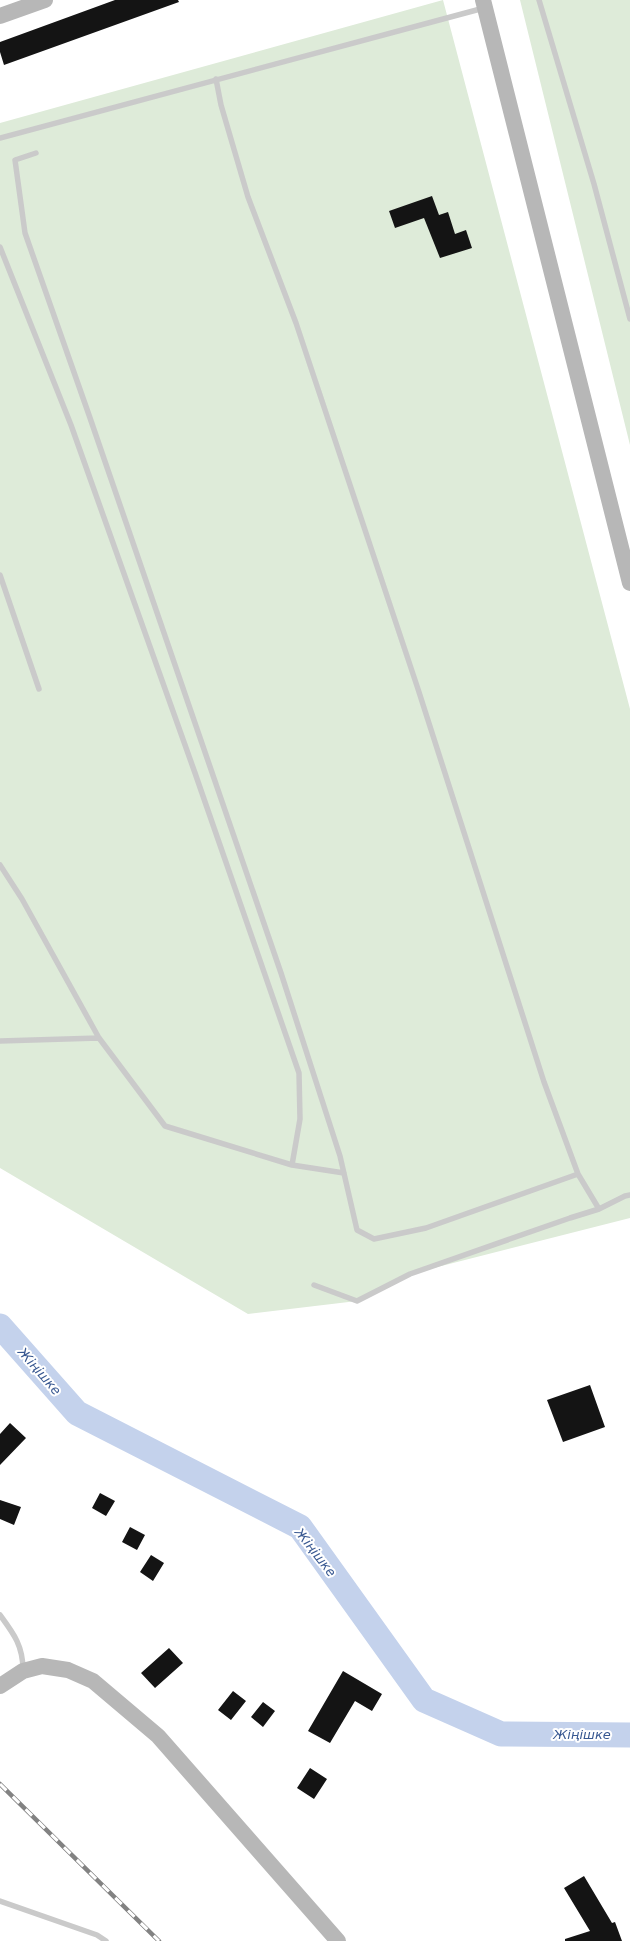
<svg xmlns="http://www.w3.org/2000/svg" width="630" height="1941" font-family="'DejaVu Sans',sans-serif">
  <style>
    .green { fill: #deebd9 }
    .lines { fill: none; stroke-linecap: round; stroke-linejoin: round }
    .river { stroke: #c4d2ec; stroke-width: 25 }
    .building { fill: #141414 }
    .lane { stroke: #cacaca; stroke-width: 5.5 }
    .secondary { stroke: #b7b7b7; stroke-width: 16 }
    .rail-casing { stroke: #828282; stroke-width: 4.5 }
    .rail { stroke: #fff; stroke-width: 3; stroke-dasharray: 9; stroke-linecap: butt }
    .labels { text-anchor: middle; stroke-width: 4; stroke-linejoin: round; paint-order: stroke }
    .water-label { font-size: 13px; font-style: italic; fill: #385891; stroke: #fff }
  </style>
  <rect width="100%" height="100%" fill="#fff"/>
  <path class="green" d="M443,0L630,709V1218L410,1274L357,1301L248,1314L0,1168V123Z
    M520,0H630V445Z"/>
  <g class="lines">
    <path class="river" d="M0,1326L77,1413L300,1527L424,1700L501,1734L630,1735"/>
  </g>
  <path class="building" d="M115,0H178L179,2L4,65L0,52V42Z
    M432,196L439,215L448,212L455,234L466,230L472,248L440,258L424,218L395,228L389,211Z
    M590,1385L605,1427L563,1442L547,1400Z
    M10,1423L26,1438L0,1465V1434Z
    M100,1493L115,1501L106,1516L92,1508Z
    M0,1500L21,1507L14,1525L0,1519Z
    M130,1527L145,1535L137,1550L122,1542Z
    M151,1555L164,1563L153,1581L140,1572Z
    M169,1648L183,1663L155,1688L141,1673Z
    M343,1671L382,1694L372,1711L355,1701L330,1743L308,1731Z
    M233,1691L246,1701L231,1720L218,1710Z
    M263,1702L275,1711L263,1727L251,1717Z
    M310,1768L327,1779L314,1799L297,1788Z
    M584,1876L612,1923L615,1922L622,1941H565V1939L590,1931L564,1888Z"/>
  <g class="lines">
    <path class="lane" d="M539,0L594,184L630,319
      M216,79L221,105L248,197L296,323L418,689L544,1082L578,1174
      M0,138L484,8
      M36,153L15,160L25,233L89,415L281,973L340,1156L357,1230L374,1239L426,1228L578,1174L599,1209
      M0,247L71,425L195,773L299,1073L300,1119L292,1165L165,1126L99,1038L22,899L0,865
      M0,575L39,689
      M0,1041L99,1038
      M292,1165L344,1173
      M314,1285L357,1301L410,1274L570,1218L599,1209L625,1196L630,1195
      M0,1615C14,1634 23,1646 23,1670
      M0,1901L97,1935L106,1941"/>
    <path class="secondary" d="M483,0L630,583
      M0,16L45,0
      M0,1686L23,1671L42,1666L68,1670L93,1681L158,1736L338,1941"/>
    <g class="rail-casing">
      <path id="rail" d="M0,1784L159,1941"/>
    </g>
    <use href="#rail" class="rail"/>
  </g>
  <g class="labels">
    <g class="water-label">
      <text transform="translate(40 1371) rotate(49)" y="5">Жіңішке</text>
      <text transform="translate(316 1552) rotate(52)" y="5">Жіңішке</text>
      <text x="582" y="1739">Жіңішке</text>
    </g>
  </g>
</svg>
